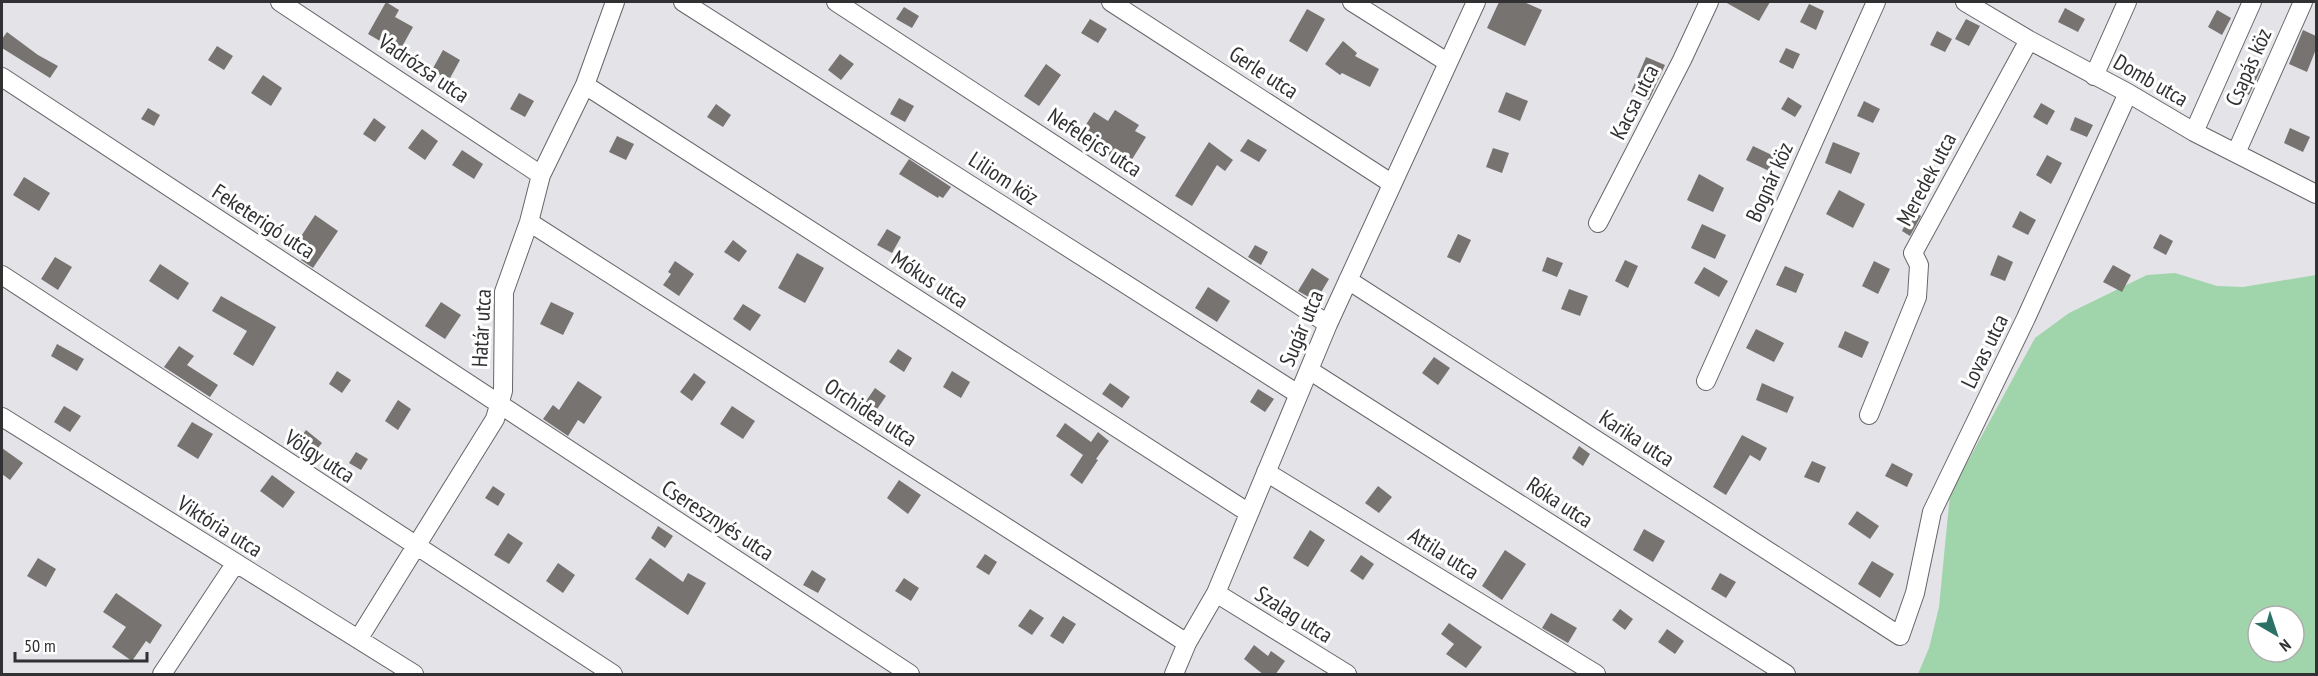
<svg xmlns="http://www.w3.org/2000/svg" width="2318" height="676" font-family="'PT Sans Narrow',sans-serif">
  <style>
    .green { fill: #a0d5ac; fill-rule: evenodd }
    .building { fill: #777370 }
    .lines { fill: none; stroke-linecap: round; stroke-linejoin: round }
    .street-casing { stroke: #66666a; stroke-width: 20 }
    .street { stroke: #fff; stroke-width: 18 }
    .labels { text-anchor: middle; stroke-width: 6; stroke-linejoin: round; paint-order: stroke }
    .street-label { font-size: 22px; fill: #313133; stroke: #fff }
  </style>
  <rect width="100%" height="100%" fill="#e3e3e8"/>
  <path class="green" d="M2175,273L2217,286L2243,287L2316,275V674H1918L1929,648L1939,607L1950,494L2035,338L2069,313L2147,275ZM2258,616H2294V652H2258Z"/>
  <path class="building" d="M386,2L399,10L395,17L413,27L399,52L368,34Z
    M1499,2H1524L1542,10L1525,46L1487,28Z
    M1725,2H1770L1759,21Z
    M1809,4L1824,11L1816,30L1800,22Z
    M904,7L919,16L912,28L896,19Z
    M2065,8L2085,19L2078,32L2058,22Z
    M1307,9L1325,19L1307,52L1289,41Z
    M2217,10L2231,18L2222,35L2208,27Z
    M1090,19L1107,29L1098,43L1081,33Z
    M1966,19L1980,26L1969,46L1955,39Z
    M2303,30L2316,36V49L2307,72L2289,64Z
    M1937,31L1952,39L1945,52L1930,45Z
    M7,32L38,55L58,66L50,78L2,48V39Z
    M1343,41L1357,53L1355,56L1379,69L1370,87L1342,73L1340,75L1325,64Z
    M217,46L233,56L224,70L208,60Z
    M1786,48L1800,54L1793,69L1779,62Z
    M443,50L460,60L449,80L432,70Z
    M840,54L854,64L841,80L828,70Z
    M1646,57L1665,65L1649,100L1631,92Z
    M1046,64L1061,75L1039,106L1024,96Z
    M2252,65L2261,69L2249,95L2241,92Z
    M263,75L282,88L271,106L251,93Z
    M1506,92L1528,101L1520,121L1498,112Z
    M519,93L534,101L525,117L510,109Z
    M1788,97L1802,106L1795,117L1781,109Z
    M899,98L914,106L905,122L890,114Z
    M1864,101L1880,109L1873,123L1857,116Z
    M2041,103L2055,111L2047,125L2033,117Z
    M716,104L731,115L723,127L707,117Z
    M148,108L160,115L154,126L141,119Z
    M1115,110L1139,125L1135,131L1146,137L1131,161L1120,153L1115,160L1078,137L1094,112L1108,121Z
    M2075,117L2093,125L2087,137L2070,130Z
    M374,118L386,127L375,142L363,134Z
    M2290,128L2310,137L2303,152L2284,143Z
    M422,129L438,141L425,160L408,148Z
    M617,136L634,144L626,160L609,152Z
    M1248,139L1267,150L1259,162L1240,151Z
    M1209,142L1233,160L1225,171L1217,165L1192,206L1175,196Z
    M1833,142L1860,153L1851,174L1825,163Z
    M1753,146L1776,157L1769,171L1746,160Z
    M1493,148L1509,153L1502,173L1486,167Z
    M462,150L483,164L474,179L452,165Z
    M2047,155L2062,163L2051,184L2036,175Z
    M909,159L951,187L943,198L939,196L938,198L899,174Z
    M1699,174L1724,188L1713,212L1687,200Z
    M24,177L50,193L39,211L13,195Z
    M1839,190L1865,204L1853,228L1826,214Z
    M1912,211L1921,216L1910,236L1902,231Z
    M2020,211L2036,220L2028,235L2012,227Z
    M315,215L338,231L313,268L301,260L309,248L298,241Z
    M1702,224L1726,235L1715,259L1691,248Z
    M887,229L901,237L892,253L877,245Z
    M1458,234L1471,240L1460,263L1447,257Z
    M2160,234L2173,241L2166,255L2153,248Z
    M733,240L747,251L739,262L724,252Z
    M1255,245L1268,252L1261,265L1248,257Z
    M797,253L824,268L805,303L778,288Z
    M1998,255L2013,262L2005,281L1990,275Z
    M55,257L72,267L58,290L41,279Z
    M1547,257L1563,263L1557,277L1542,271Z
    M1625,260L1638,266L1628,288L1615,281Z
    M675,261L694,274L679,296L663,285L671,274L668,272Z
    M1874,261L1890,269L1878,294L1862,286Z
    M160,264L189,283L178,300L149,281Z
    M2113,265L2131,275L2122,292L2103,282Z
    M1785,266L1804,274L1796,293L1776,285Z
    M1704,267L1728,281L1719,297L1694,283Z
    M1312,268L1329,279L1316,301L1298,291Z
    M1208,287L1230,301L1217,322L1195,308Z
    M1569,289L1588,296L1580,316L1561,309Z
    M221,296L276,327L253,366L233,354L247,331L212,311Z
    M441,302L461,315L445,339L425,326Z
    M551,302L574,313L563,335L540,324Z
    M743,304L761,315L750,331L733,319Z
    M1756,329L1784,343L1774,362L1746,348Z
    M1845,331L1869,342L1862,358L1838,347Z
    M57,344L84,359L77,371L51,356Z
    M179,346L194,356L187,365L218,385L210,397L164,367Z
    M898,349L912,358L904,372L889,362Z
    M1434,357L1450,368L1438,385L1422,373Z
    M337,371L351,380L342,393L329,384Z
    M952,371L970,382L961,398L943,387Z
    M694,373L706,382L692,401L680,392Z
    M578,381L602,397L584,424L578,420L568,436L543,419L553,405L559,410Z
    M1110,383L1130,397L1122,408L1102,394Z
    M1762,383L1794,397L1787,413L1756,400Z
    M875,388L886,396L873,415L862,407Z
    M1258,389L1274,399L1265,412L1250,402Z
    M398,400L411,409L398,430L385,421Z
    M64,406L81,416L70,432L54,422Z
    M732,406L755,421L743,439L720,424Z
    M192,422L213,434L198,459L177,446Z
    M1065,423L1091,442L1098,432L1109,441L1096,459L1098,460L1082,484L1070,475L1083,455L1056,436Z
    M306,430L322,443L313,454L297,442Z
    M1742,435L1767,448L1760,461L1750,455L1726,495L1713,487Z
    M1579,446L1590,454L1583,466L1572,458Z
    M2,448L23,463L10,480L2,474Z
    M356,452L368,459L361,470L349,463Z
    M1812,461L1826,467L1819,483L1804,477Z
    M1892,463L1913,474L1907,487L1885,476Z
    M272,475L295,492L283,508L260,491Z
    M899,480L921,495L908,514L887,498Z
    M493,486L505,494L498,506L485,498Z
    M1378,486L1392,497L1379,513L1365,503Z
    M1857,511L1879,526L1870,539L1848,524Z
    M658,526L673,536L665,548L651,538Z
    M1644,529L1665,541L1653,562L1633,550Z
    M1310,530L1325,540L1308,567L1293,558Z
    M508,533L523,543L509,564L494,555Z
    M1505,550L1526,564L1502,600L1482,586Z
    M985,554L997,562L989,575L976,567Z
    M1361,555L1374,564L1363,580L1350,571Z
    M38,558L56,569L46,587L27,576Z
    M650,558L683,582L688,573L706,583L688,615L635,579Z
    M1872,561L1894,574L1880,598L1858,584Z
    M558,563L575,575L563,593L546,581Z
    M812,570L826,579L818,593L803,585Z
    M1720,573L1736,582L1726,598L1711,589Z
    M904,578L919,588L911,601L895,591Z
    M116,593L162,625L150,644L146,641L132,661L112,647L126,627L103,612Z
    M1030,609L1044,618L1032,635L1018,626Z
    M1620,609L1633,619L1625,630L1612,620Z
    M1551,613L1577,628L1568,643L1542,628Z
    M1063,616L1076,624L1063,644L1050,636Z
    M1449,623L1482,647L1466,668L1446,654L1454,644L1441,634Z
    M1667,629L1684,641L1675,654L1658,642Z
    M1254,645L1268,656L1271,651L1285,661L1275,675H1264L1244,659Z"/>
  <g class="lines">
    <g class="street-casing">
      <path id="street" d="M280,2L541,175
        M683,2L1298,394
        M836,2L1328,324
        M1111,2L1391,183
        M1352,2L1447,62
        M1965,2L2029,40L2128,93L2194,132L2316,194
        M2094,76L2127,2
        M2,77L910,674
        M585,85L1249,513
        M2194,132L2252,2
        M2236,153L2303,2
        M529,222L1187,643
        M1598,223L1682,60L1709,2
        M2,275L613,674
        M1348,280L1900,636L1915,593L1932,512L2026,318L2128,93
        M1309,370L1786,674
        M1706,381L1876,2
        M1869,415L1917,297L1919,265L1913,253L2029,40
        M2,417L414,674
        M1266,472L1596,674
        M1216,593L1347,674
        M359,638L495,419L503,391L504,292L529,222L541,175L585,85L615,2
        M162,674L235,564
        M1174,674L1187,643L1216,593L1328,324L1476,2"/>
    </g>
    <use href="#street" class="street"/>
  </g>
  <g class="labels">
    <g class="street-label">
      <text transform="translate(2248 67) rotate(-66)" y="8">Csapás köz</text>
      <text transform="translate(424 68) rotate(34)" y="8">Vadrózsa utca</text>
      <text transform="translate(1264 72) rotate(33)" y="8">Gerle utca</text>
      <text transform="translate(2151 80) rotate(30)" y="8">Domb utca</text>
      <text transform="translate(1634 102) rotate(-63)" y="8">Kacsa utca</text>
      <text transform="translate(1095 142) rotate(33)" y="8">Nefelejcs utca</text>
      <text transform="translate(1004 178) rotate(33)" y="8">Liliom köz</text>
      <text transform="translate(1926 179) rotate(-62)" y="8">Meredek utca</text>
      <text transform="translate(1769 182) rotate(-66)" y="8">Bognár köz</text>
      <text transform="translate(264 221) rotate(33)" y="8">Feketerigó utca</text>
      <text transform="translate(930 279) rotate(33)" y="8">Mókus utca</text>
      <text transform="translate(481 328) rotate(-87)" y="8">Határ utca</text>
      <text transform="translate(1301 328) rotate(-67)" y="8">Sugár utca</text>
      <text transform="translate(1984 351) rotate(-64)" y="8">Lovas utca</text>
      <text transform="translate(871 412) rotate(33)" y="8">Orchidea utca</text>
      <text transform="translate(1637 438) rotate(33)" y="8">Karika utca</text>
      <text transform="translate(320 456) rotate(33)" y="8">Völgy utca</text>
      <text transform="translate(1560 502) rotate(33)" y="8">Róka utca</text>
      <text transform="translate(718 520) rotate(33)" y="8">Cseresznyés utca</text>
      <text transform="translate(220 526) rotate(32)" y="8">Viktória utca</text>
      <text transform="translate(1444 553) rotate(32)" y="8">Attila utca</text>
      <text transform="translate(1294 614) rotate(32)" y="8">Szalag utca</text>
    </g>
  </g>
  <rect width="2318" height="676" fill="none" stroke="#313133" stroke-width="6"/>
  <g transform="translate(2276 634) rotate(141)"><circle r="28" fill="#ffffff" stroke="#adadad" stroke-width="1.5"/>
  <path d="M0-4.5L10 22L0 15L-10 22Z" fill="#2b7166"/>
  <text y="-9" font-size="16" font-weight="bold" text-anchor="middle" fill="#313133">N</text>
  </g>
  <path d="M15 652v9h132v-9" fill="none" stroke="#313133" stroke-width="3"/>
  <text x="24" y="652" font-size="18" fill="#313133" stroke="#ffffff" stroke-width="4.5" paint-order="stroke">50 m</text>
</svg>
